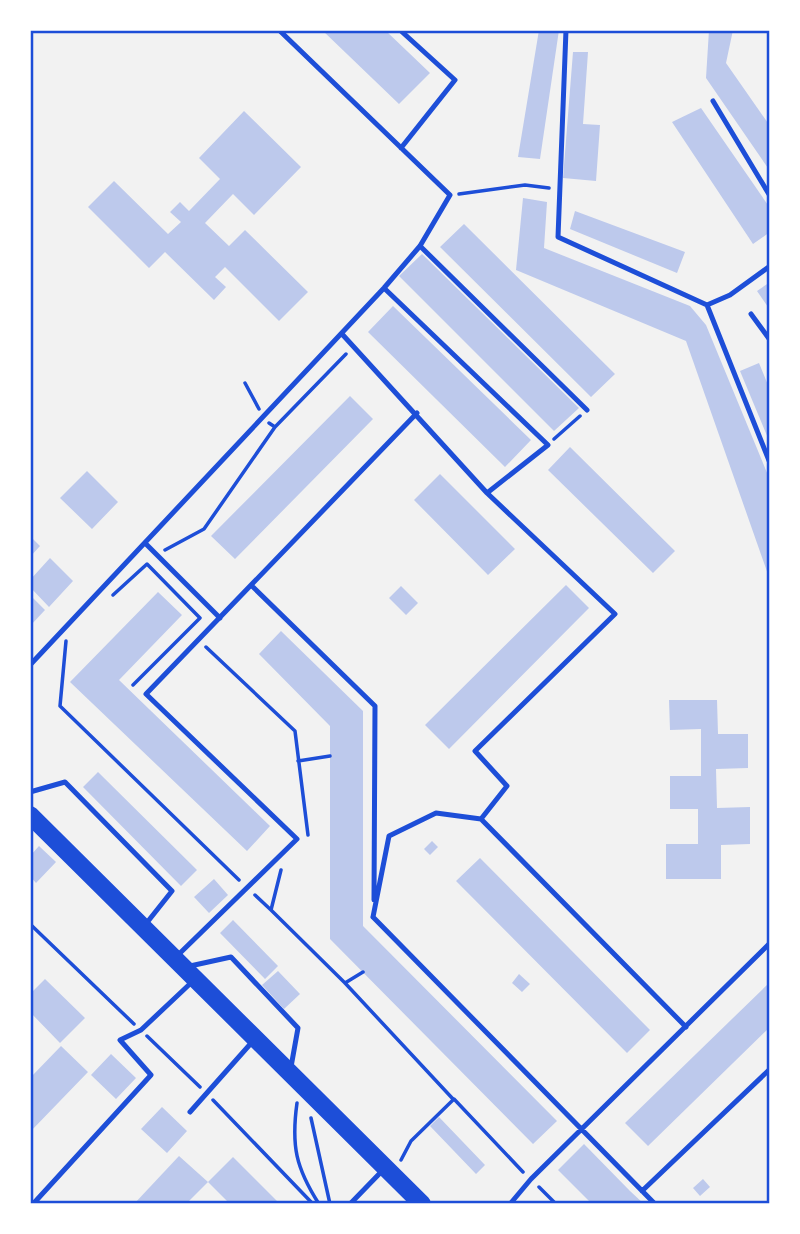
<svg xmlns="http://www.w3.org/2000/svg" width="800" height="1234" font-family="'Fira Sans',sans-serif">
  <style>
    .building { fill: #bdc9ec }
    .lines { fill: none; stroke-linecap: round; stroke-linejoin: round }
    .path { stroke: #1d4ed8; stroke-width: 3.5 }
    .service { stroke: #1d4ed8; stroke-width: 5 }
    .primary { stroke: #1d4ed8; stroke-width: 18 }
    .neatline { fill: none; stroke: #1d4ed8; stroke-width: 2.5 }
  </style>
  <rect width="100%" height="100%" fill="#f2f2f2"/>
  <path class="building" d="M322,30H385L430,73L399,104Z
    M539,30H559L540,159L518,157Z
    M709,30H733L726,63L770,126V171L706,78Z
    M573,52H588L583,124L600,125L596,181L563,178Z
    M701,108L770,208V232L753,244L672,122Z
    M244,111L301,167L254,215L233,194L205,223L229,246L245,230L308,292L279,321L225,267L215,277L226,287L214,300L165,252L149,268L88,207L114,181L168,234L181,222L170,212L180,202L189,211L220,179L199,158Z
    M523,198L547,202L544,248L690,306L706,325L770,480V580L686,341L516,270Z
    M575,211L685,252L677,273L570,229Z
    M464,224L615,374L591,397L440,247Z
    M422,254L579,408L554,431L399,276Z
    M770,282V310L757,291Z
    M393,306L531,440L505,467L368,332Z
    M759,363L770,390V443L740,371Z
    M350,396L373,419L235,559L211,536Z
    M570,447L675,551L653,573L548,470Z
    M87,471L118,502L92,529L60,498Z
    M440,474L515,549L488,575L414,500Z
    M30,536L40,546L30,557Z
    M50,558L73,581L49,607L30,587V580Z
    M566,585L589,608L449,749L425,725Z
    M401,586L418,603L406,615L389,598Z
    M158,592L182,615L119,680L270,826L247,851L70,682Z
    M30,595L45,610L30,626Z
    M281,631L363,711V926L557,1121L533,1144L330,939V726L259,654Z
    M669,700H717L718,734H748V768L716,769L717,808L750,807V844L721,845V879H666V844H698V809H670V776H701V729L670,730Z
    M98,772L197,870L181,886L83,787Z
    M432,841L438,847L430,855L424,849Z
    M39,846L56,862L36,883L30,876V856Z
    M480,858L650,1030L627,1053L456,881Z
    M214,879L228,895L209,913L194,897Z
    M233,920L278,966L265,979L220,933Z
    M278,971L300,994L284,1009L262,985Z
    M519,974L530,984L522,992L512,983Z
    M45,979L85,1018L60,1043L30,1012V988L33,991Z
    M768,984L770,987V1027L648,1146L625,1123Z
    M61,1046L88,1072L30,1132V1078Z
    M111,1054L136,1078L116,1099L91,1075Z
    M162,1107L187,1131L167,1153L141,1129Z
    M439,1117L485,1165L476,1174L430,1126Z
    M584,1144L630,1191L644,1204H592L558,1170Z
    M179,1156L208,1182L186,1204H134Z
    M233,1157L280,1204H230L208,1182Z
    M703,1179L710,1187L700,1196L693,1188Z"/>
  <g class="lines">
    <path class="path" d="M459,194L525,185L549,188
      M245,383L259,409
      M275,427L346,354
      M554,439L580,416
      M165,550L204,529L275,427L269,423
      M113,595L147,564L200,618L133,685
      M66,641L60,706L239,880
      M206,647L295,731L308,835
      M298,761L330,756
      M281,870L271,910L345,983
      M255,895L271,910
      M30,924L134,1024
      M363,972L345,983L453,1099
      M147,1036L200,1087
      M213,1100L313,1204
      M297,1103C291,1146 296,1168 319,1204
      M311,1118L330,1204
      M401,1160L411,1141L454,1099L523,1172
      M539,1187L556,1204"/>
    <path class="service" d="M400,30L455,80L401,148
      M566,30L558,237L707,305L730,295L770,266
      M713,101L770,196
      M420,246L587,410
      M384,288L548,445L487,493
      M707,305L770,463
      M751,314L770,340
      M342,334L487,493L615,614L475,751L507,786L481,819L436,813L389,836L373,917
      M146,544L220,618
      M251,585L375,706L374,900
      M30,665L384,288L420,246L450,195L279,30
      M30,792L65,782L172,891L145,925
      M481,819L686,1027
      M373,917L655,1204
      M177,956L297,839L146,694L417,413
      M190,966L231,957L298,1028L291,1067
      M190,1112L253,1041
      M642,1191L770,1069
      M33,1204L151,1075L120,1040L141,1030L193,981
      M350,1204L383,1170
      M510,1204L531,1179L770,943"/>
    <path class="primary" d="M30,815L422,1204"/>
  </g>
  <rect width="800" height="1234" fill="none" stroke="#ffffff" stroke-width="63"/>
  <rect x="32" y="32" width="736" height="1170" class="neatline"/>
</svg>
